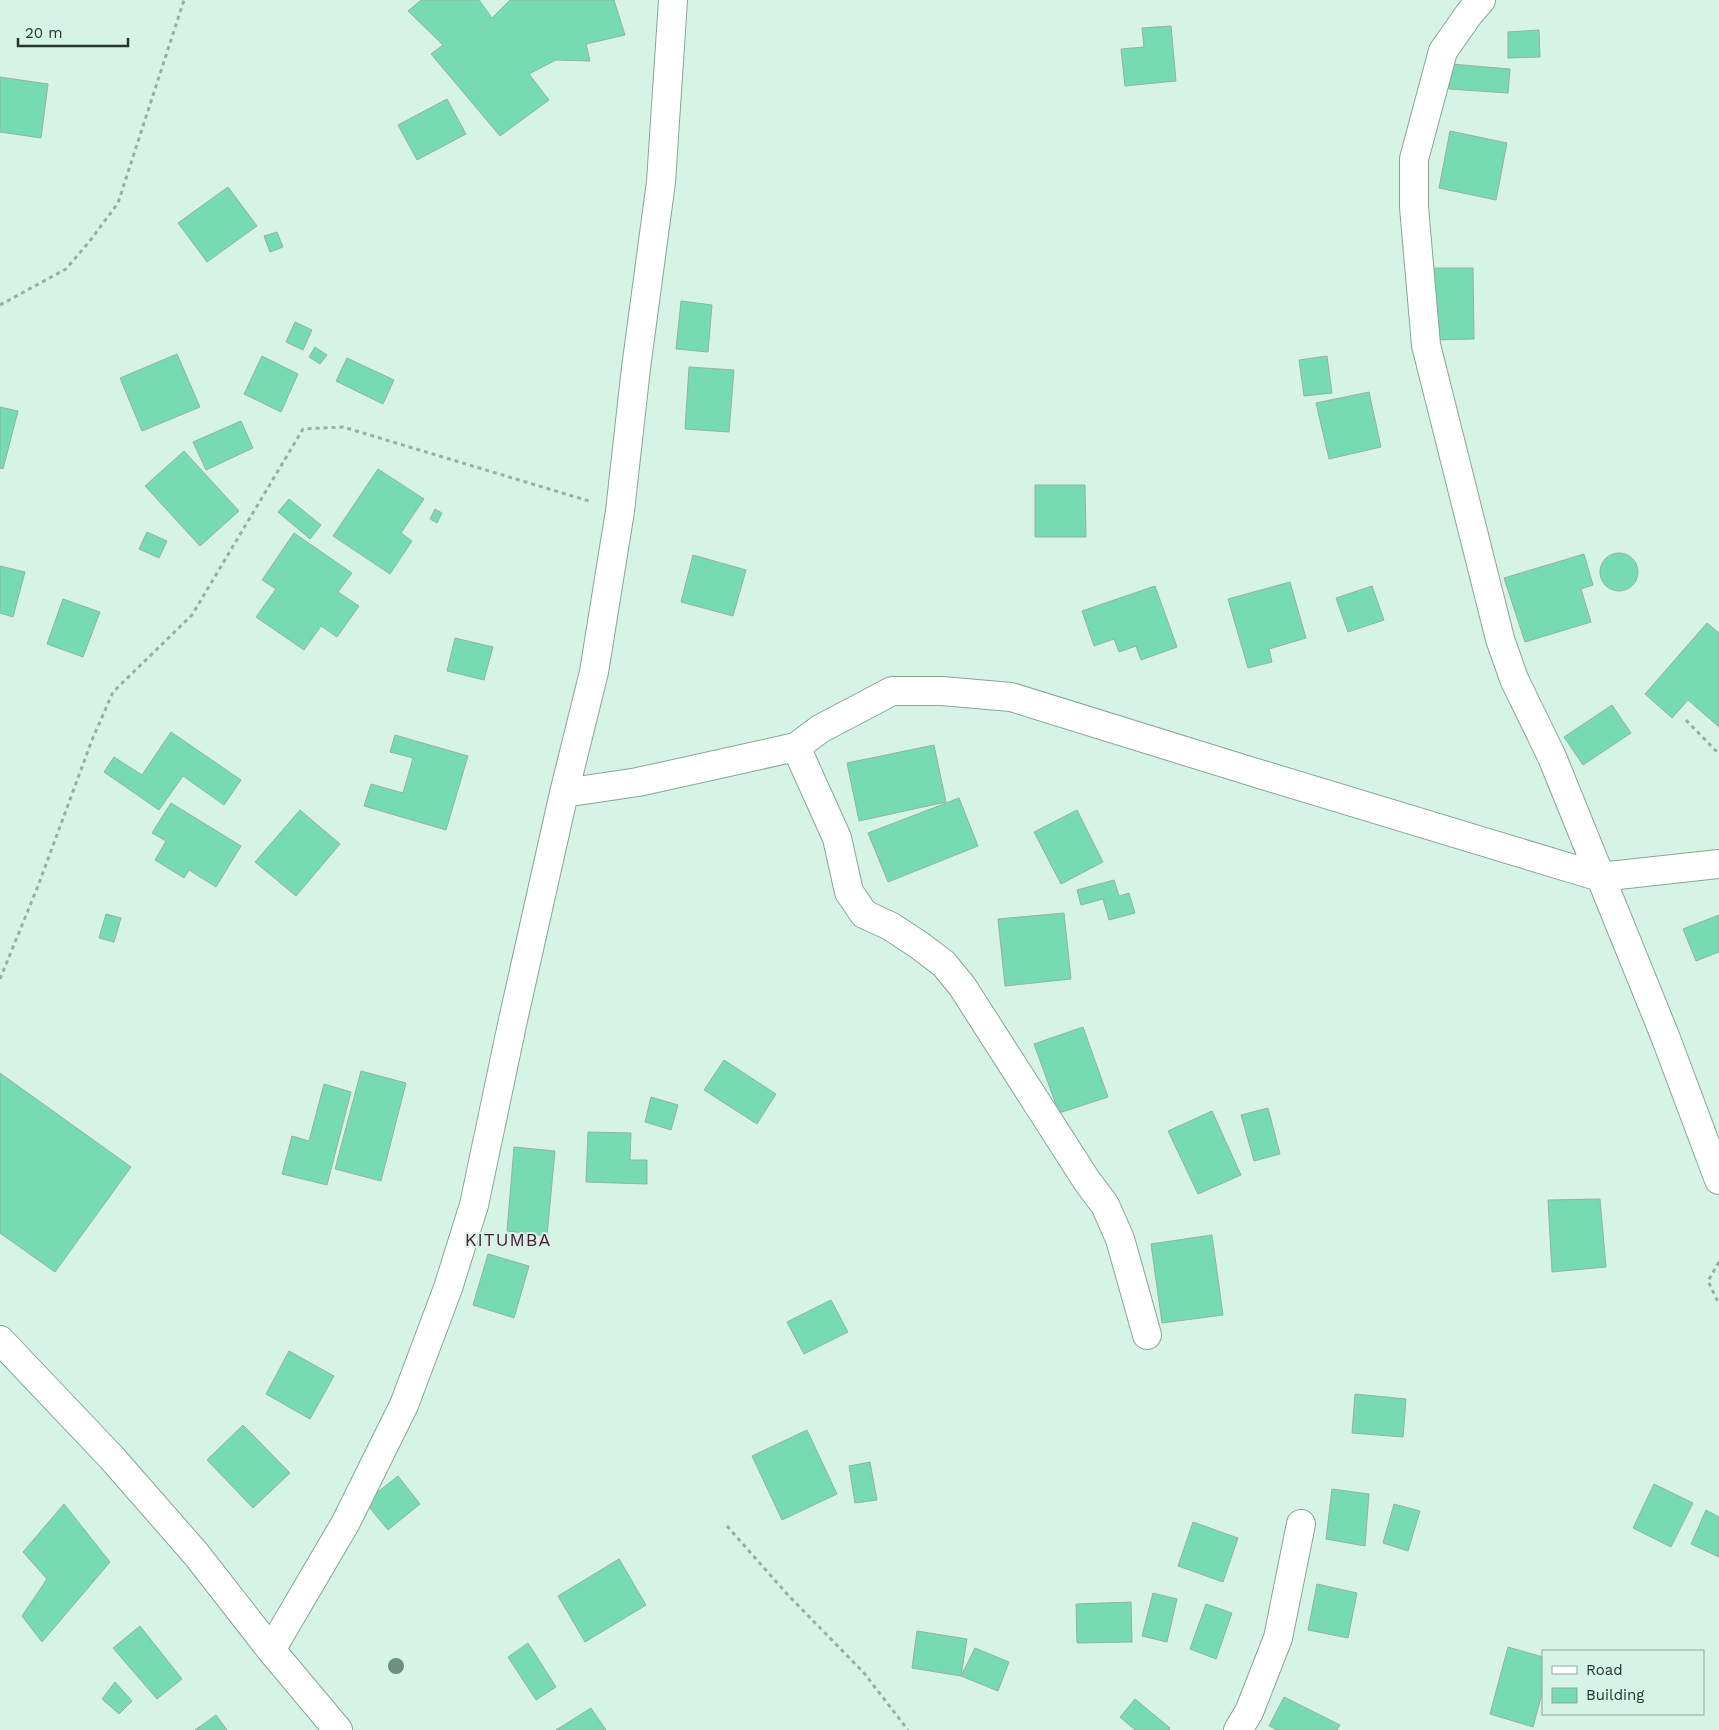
<svg xmlns="http://www.w3.org/2000/svg" width="1719" height="1730" font-family="'Work Sans',sans-serif">
  <style>
    .building { fill: #76dab2; stroke: #94b2a5 }
    .lines { fill: none; stroke-linecap: round; stroke-linejoin: round }
    .street-casing { stroke: #88a598; stroke-width: 30 }
    .secondary-casing { stroke: #88a598; stroke-width: 30 }
    .path { stroke: #96aea3; stroke-width: 3; stroke-dasharray: 4 4; stroke-linecap: butt }
    .street { stroke: #fff; stroke-width: 28 }
    .secondary { stroke: #fff; stroke-width: 28 }
    .tree { fill: #6b9182 }
    .labels { text-anchor: middle; stroke-width: 4; stroke-linejoin: round; paint-order: stroke }
    .quarter-label { font-size: 18px; letter-spacing: 1px; fill: #52153b; stroke: #d5f4e6 }
  </style>
  <rect width="100%" height="100%" fill="#d5f4e6"/>
  <path class="building" d="M421,0H479L492,18L510,0H614L625,35L586,44L590,61L556,60L529,74L549,100L500,136L431,54L443,45L408,11Z
    M1171,26L1176,81L1125,86L1121,49L1144,47L1142,28Z
    M1539,30L1540,57L1508,58V32Z
    M1451,64L1510,69L1508,93L1449,89Z
    M0,77L48,84L41,138L0,132Z
    M447,99L466,134L417,160L398,125Z
    M1450,131L1507,143L1496,200L1439,188Z
    M228,187L257,226L207,262L178,223Z
    M277,232L283,247L270,252L264,236Z
    M1432,268H1473L1474,339L1433,340Z
    M681,301L712,305L708,352L676,349Z
    M295,322L312,330L303,350L286,342Z
    M315,347L327,355L320,364L309,357Z
    M177,354L200,407L142,431L120,378Z
    M262,356L298,374L281,412L244,394Z
    M1327,356L1332,393L1304,396L1299,360Z
    M347,358L394,380L383,404L336,381Z
    M689,367L734,370L729,432L685,429Z
    M1369,392L1381,447L1329,459L1316,403Z
    M0,407L18,411L3,469L0,468Z
    M241,421L253,448L206,470L193,442Z
    M184,451L239,511L200,546L145,486Z
    M378,469L424,499L401,533L412,541L390,574L333,536Z
    M1035,485H1085L1086,537H1035Z
    M289,499L321,525L310,539L278,512Z
    M435,509L442,513L437,523L430,519Z
    M147,532L167,541L159,558L139,549Z
    M294,533L352,573L338,592L359,606L337,637L321,626L304,650L256,617L276,589L262,580Z
    M1600 572a19 19 0 1 1 38 0a19 19 0 1 1-38 0Z
    M1584,554L1593,585L1581,589L1591,622L1525,642L1504,578Z
    M693,555L746,570L733,616L681,602Z
    M0,566L25,572L13,617L0,613Z
    M1290,582L1306,638L1269,649L1272,662L1248,668L1228,599Z
    M1155,586L1177,647L1141,660L1136,646L1119,652L1114,639L1094,646L1082,611Z
    M1372,586L1384,620L1348,632L1336,598Z
    M63,599L100,612L83,657L47,644Z
    M1707,623L1719,633V727L1688,700L1672,718L1645,694Z
    M455,638L493,647L484,680L447,671Z
    M1612,705L1631,733L1583,765L1564,737Z
    M171,732L241,780L224,805L183,776L159,810L104,772L114,757L142,775Z
    M395,735L468,756L446,830L364,806L371,784L403,793L413,758L390,752Z
    M934,745L946,802L859,821L847,763Z
    M959,798L978,846L888,882L868,833Z
    M171,803L241,846L216,887L189,870L184,878L155,860L166,841L152,833Z
    M300,810L340,844L296,896L255,862Z
    M1077,810L1103,862L1061,884L1034,832Z
    M1114,880L1119,896L1129,893L1135,913L1109,920L1103,899L1081,905L1077,890Z
    M1064,913L1071,979L1005,986L998,919Z
    M106,914L121,918L114,942L99,938Z
    M1719,915V952L1696,961L1683,929Z
    M1083,1027L1108,1097L1059,1113L1034,1044Z
    M724,1060L776,1094L757,1124L704,1090Z
    M361,1071L406,1083L381,1181L335,1169Z
    M0,1073L131,1167L55,1272L0,1233Z
    M324,1084L351,1092L327,1185L282,1174L292,1136L309,1141Z
    M651,1097L678,1105L671,1130L645,1122Z
    M1268,1108L1280,1154L1254,1161L1241,1115Z
    M1212,1111L1241,1175L1198,1194L1168,1131Z
    M588,1132L631,1133L630,1160H647V1184L586,1182Z
    M514,1147L555,1151L547,1236L507,1231Z
    M1600,1199L1606,1267L1552,1272L1548,1200Z
    M1212,1235L1223,1315L1162,1323L1151,1244Z
    M488,1254L529,1266L514,1318L473,1305Z
    M831,1300L848,1332L804,1354L787,1322Z
    M289,1351L334,1376L310,1419L266,1394Z
    M1355,1394L1406,1399L1403,1437L1352,1433Z
    M243,1425L290,1473L253,1508L207,1460Z
    M807,1430L837,1494L782,1520L752,1456Z
    M870,1462L877,1500L855,1503L849,1466Z
    M398,1476L420,1504L388,1530L365,1502Z
    M1654,1484L1693,1503L1671,1547L1633,1528Z
    M1332,1489L1369,1494L1365,1546L1326,1539Z
    M64,1504L110,1562L42,1642L22,1616L47,1579L23,1552Z
    M1394,1504L1420,1511L1408,1551L1383,1543Z
    M1706,1510L1719,1517V1557L1691,1544Z
    M1193,1522L1238,1538L1223,1582L1178,1566Z
    M619,1559L646,1605L585,1642L558,1596Z
    M1317,1584L1357,1593L1348,1638L1308,1630Z
    M1153,1593L1177,1599L1167,1642L1142,1636Z
    M1131,1602L1132,1642L1077,1643L1076,1604Z
    M1206,1604L1232,1613L1216,1659L1190,1649Z
    M140,1626L182,1679L157,1699L113,1648Z
    M917,1631L967,1639L961,1676L912,1668Z
    M528,1643L556,1687L536,1700L508,1657Z
    M1508,1647L1543,1657V1690L1533,1727L1490,1714Z
    M975,1648L1009,1662L998,1691L961,1676Z
    M115,1682L132,1701L119,1714L102,1699Z
    M1284,1697L1340,1725L1337,1730H1277L1269,1726Z
    M1135,1699L1170,1728L1169,1730H1135L1120,1717Z
    M591,1708L606,1730H556Z
    M216,1715L227,1730H195Z"/>
  <g class="lines">
    <g class="street-casing">
      <path id="street" d="M1481,0L1469,14L1443,51L1414,159V207L1426,345L1500,639L1514,679L1552,757L1665,1036L1719,1180
        M796,747L837,838L849,892L864,914L890,926L919,945L944,964L962,986L1087,1181L1105,1205L1120,1239L1147,1335
        M564,793L638,782L796,747L820,729L892,691H942L1011,697L1253,772L1600,877L1719,864
        M271,1650L345,1524L404,1405L448,1288L474,1205L513,1020L564,793L594,672L620,511L636,368L661,182L673,0
        M1238,1730L1249,1712L1278,1638L1301,1524"/>
    </g>
    <g class="secondary-casing">
      <path id="secondary" d="M0,1340L112,1458L196,1554L271,1650L338,1730"/>
    </g>
    <path class="path" d="M0,305L66,269L89,242L118,203L184,0
      M1686,720L1719,754
      M0,979L38,886L92,740L113,692L192,615L303,429L343,427L589,501
      M1719,1262L1708,1281L1719,1304
      M727,1526L788,1595L864,1673L908,1730"/>
    <use href="#street" class="street"/>
    <use href="#secondary" class="secondary"/>
  </g>
  <circle class="tree" cx="396" cy="1666" r="8"/>
  <g class="labels">
    <g class="quarter-label">
      <text x="508" y="1246">KITUMBA</text>
    </g>
  </g>
  <rect x="1542" y="1650" width="162" height="65" fill="#d5f4e6" stroke="#90a79d"/>
  <rect x="1552" y="1666" width="25" height="8" fill="#ffffff" stroke="#90a79d"/>
  <text x="1586" y="1675" font-size="15" fill="#28342f">Road</text>
  <rect x="1552" y="1688" width="25" height="15" fill="#76dab2" stroke="#90a79d"/>
  <text x="1586" y="1700" font-size="15" fill="#28342f">Building</text>
  <path d="M18 38v8h110v-8" fill="none" stroke="#28342f" stroke-width="2.5"/>
  <text x="25" y="38" font-size="15" fill="#28342f" stroke="#d5f4e6" stroke-width="4" paint-order="stroke">20 m</text>
</svg>
